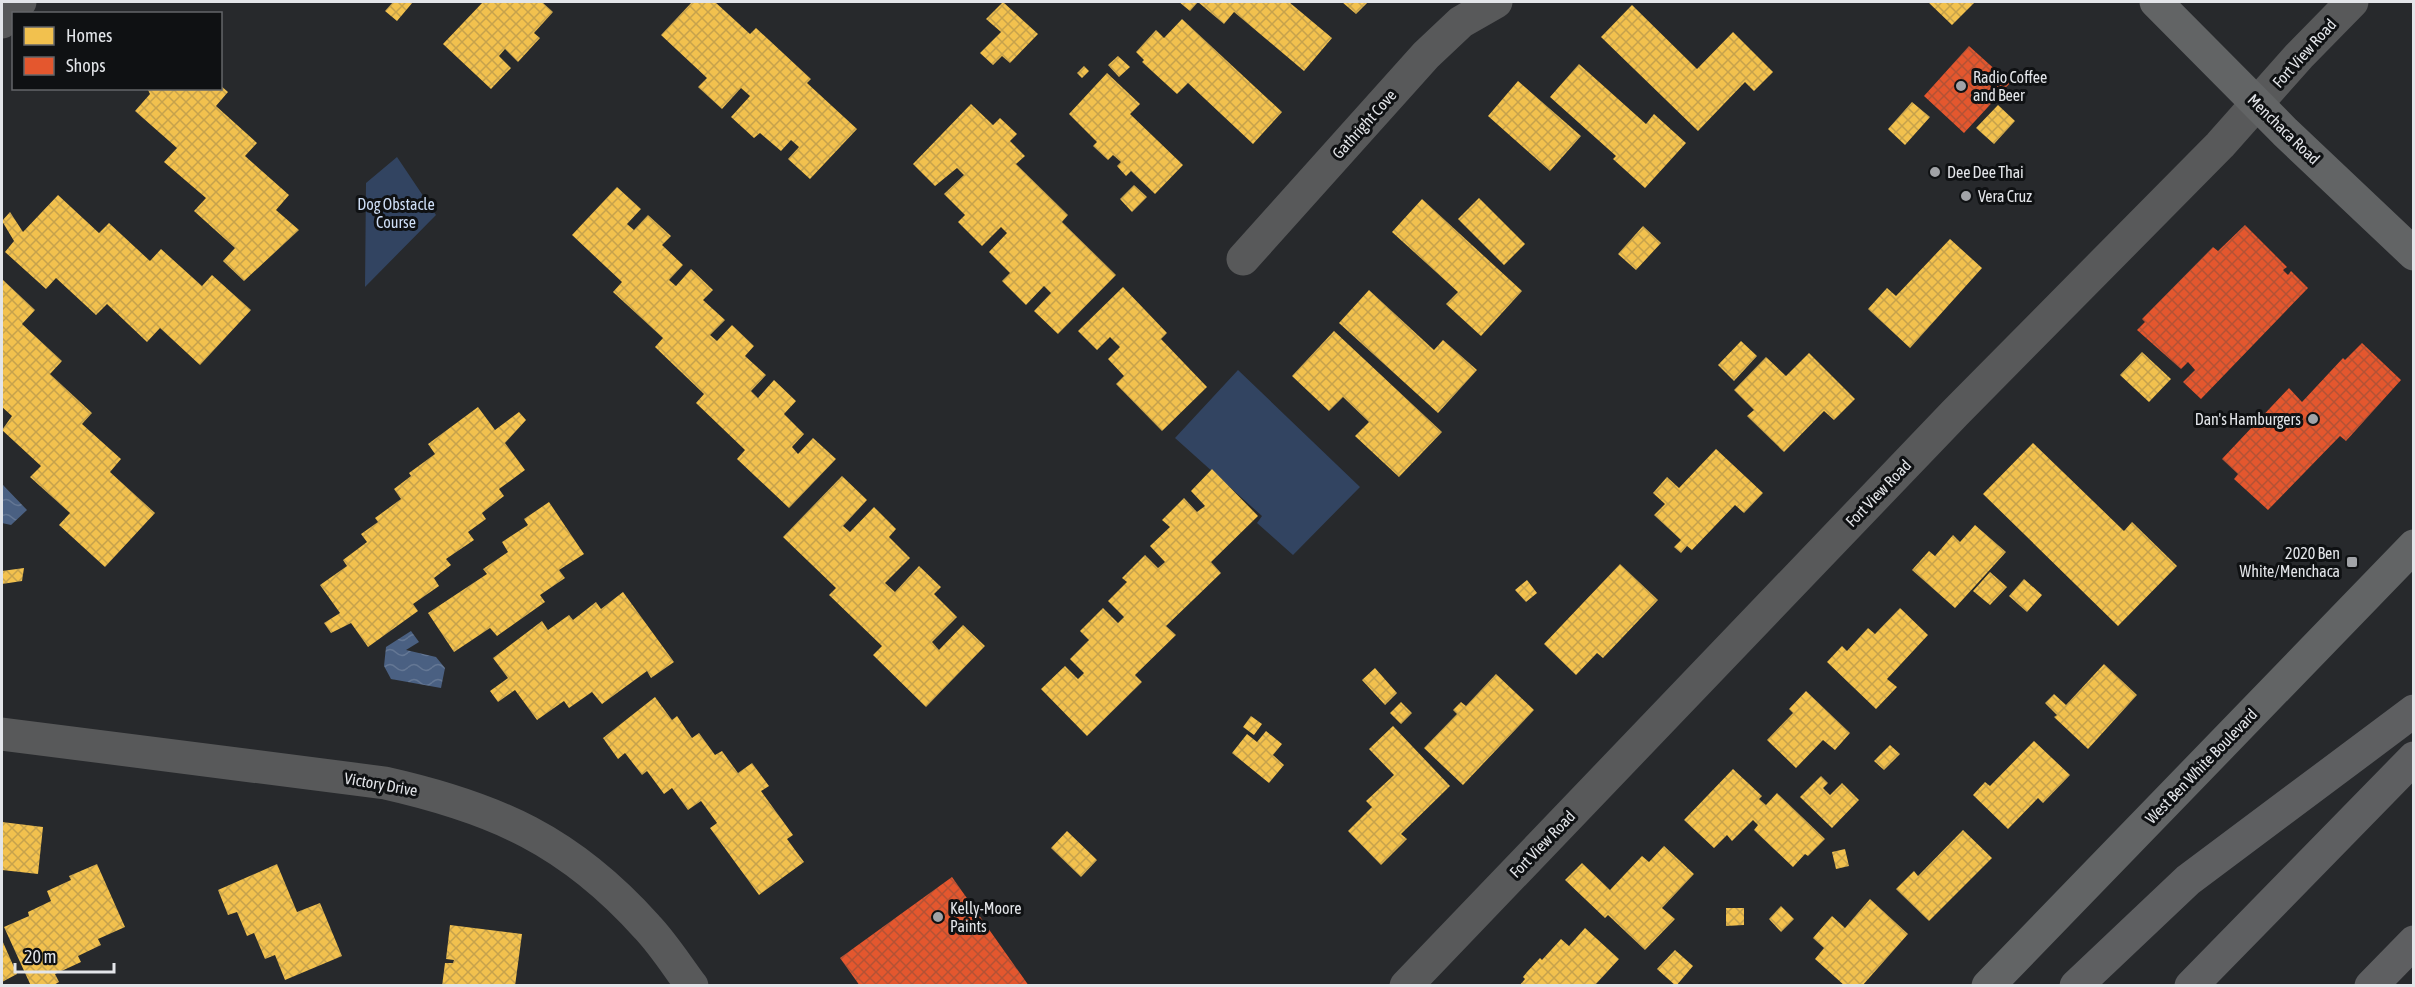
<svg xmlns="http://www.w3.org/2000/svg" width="2415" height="987" font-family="'Asap Condensed',sans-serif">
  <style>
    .green { fill: #324461 }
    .water { fill: url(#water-waves) }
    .homes { fill: url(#homes-cross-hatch) }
    .shops { fill: url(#shops-cross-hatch) }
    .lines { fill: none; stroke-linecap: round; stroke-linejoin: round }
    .minor { stroke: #58595a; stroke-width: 33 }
    .tertiary { stroke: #58595a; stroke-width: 33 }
    .secondary { stroke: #626465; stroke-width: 33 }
    .motorway { stroke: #5e5f61; stroke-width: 33 }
    .poi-dot { fill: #a1a3a7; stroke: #0f1113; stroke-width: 2 }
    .labels { text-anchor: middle; stroke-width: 6; stroke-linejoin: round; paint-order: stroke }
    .street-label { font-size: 16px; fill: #e3e5e9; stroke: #0f1113 }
    .poi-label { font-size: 16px; fill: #e3e5e9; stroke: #0f1113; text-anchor: start }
    .park-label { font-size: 16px; fill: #cedef6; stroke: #0f1113 }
  </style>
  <defs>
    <pattern id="water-waves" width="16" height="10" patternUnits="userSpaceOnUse" patternTransform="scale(1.5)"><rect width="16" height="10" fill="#4a6082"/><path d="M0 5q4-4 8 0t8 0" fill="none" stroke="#647794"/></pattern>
    <pattern id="homes-cross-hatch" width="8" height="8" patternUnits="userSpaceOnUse" patternTransform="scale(1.5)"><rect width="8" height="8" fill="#f2c14e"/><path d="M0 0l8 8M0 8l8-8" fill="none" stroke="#c6a24c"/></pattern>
    <pattern id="shops-cross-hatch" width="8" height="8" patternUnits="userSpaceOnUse" patternTransform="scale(1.5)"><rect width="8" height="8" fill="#e4572e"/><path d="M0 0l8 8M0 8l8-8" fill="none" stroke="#b45235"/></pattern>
  </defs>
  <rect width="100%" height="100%" fill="#27292c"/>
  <path class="green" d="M397,157L436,215L365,287L366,183Z
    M1238,370L1360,487L1293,555L1257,523L1262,516L1175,438Z"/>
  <path class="water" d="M2,484L27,510L11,525L2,523Z
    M411,631L419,642L406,650L436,657L445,668L441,688L391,679L384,666L386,647Z"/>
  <path class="homes" d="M393,2H413L397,21L385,11Z
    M483,2H542L553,12L534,33L540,38L518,62L505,49L499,56L511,68L491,89L443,44Z
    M692,2H715L750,34L756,28L811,79L807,83L857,129L810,179L788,159L799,147L791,140L781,151L760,133L754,138L731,117L750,96L741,88L722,109L698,87L707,78L661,35Z
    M1003,2L1038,34L1010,63L1002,56L993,65L980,53L1001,32L986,19Z
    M1179,2H1198L1190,11Z
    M1198,2H1289L1332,38L1304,71L1234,12L1224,24Z
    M1342,2H1368L1356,14Z
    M1928,2H1975L1952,25Z
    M1632,5L1697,69L1733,32L1773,72L1754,91L1745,82L1698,131L1601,37Z
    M1182,19L1282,112L1253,144L1188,83L1177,94L1142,62L1144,60L1136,52L1156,30L1164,38Z
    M1118,56L1130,67L1119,77L1108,65Z
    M1579,64L1646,124L1654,114L1686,143L1645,188L1613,159L1616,156L1550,97Z
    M1084,66L1089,71L1082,78L1077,73Z
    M1107,73L1140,104L1130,114L1183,165L1155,194L1131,171L1126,176L1117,166L1121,162L1113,155L1108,160L1093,146L1097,142L1069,114Z
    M1518,81L1581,136L1550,171L1488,116Z
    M220,85L228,92L216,106L257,143L245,156L289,195L276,210L299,230L244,281L223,261L235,248L194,211L206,198L164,162L177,148L135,111L150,94L147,88H220Z
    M1912,102L1930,117L1905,145L1888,129Z
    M971,104L993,125L1000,118L1017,134L1010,141L1025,156L1016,164L1068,215L1062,222L1116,275L1058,334L1034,311L1051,293L1044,286L1026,305L1002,281L1010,273L989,252L1007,233L1001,227L982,246L958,222L965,215L944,194L964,175L957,168L935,186L913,164Z
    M1998,105L2015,121L1994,144L1976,128Z
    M1134,185L1147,197L1132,212L1120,199Z
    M617,187L641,209L627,224L634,230L648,215L671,236L662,245L683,265L669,280L676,286L691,269L713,290L703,300L725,320L710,335L717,341L732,325L754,346L745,356L766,375L751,391L758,398L774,380L796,401L784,414L804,434L792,447L798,454L813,438L836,459L789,508L737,459L745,450L696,403L704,394L655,347L663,338L613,292L622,282L572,235Z
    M58,195L99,233L109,223L150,261L161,249L202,286L212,275L251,310L200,365L160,328L147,342L107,304L96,315L56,278L46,289L5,252L14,241L2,221L10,212L23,232Z
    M1479,198L1525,244L1504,265L1458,219Z
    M1422,199L1522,291L1481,336L1446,304L1458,292L1392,232Z
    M1643,226L1661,243L1636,270L1618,254Z
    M1950,239L1982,268L1910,348L1868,309L1887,288L1896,296Z
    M2,279L35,310L22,324L62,361L50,374L92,413L82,424L121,459L110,472L155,513L105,567L59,525L70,513L30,477L41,466L2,430L12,416L2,407Z
    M1123,287L1167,333L1161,339L1207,387L1162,431L1116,384L1124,376L1108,359L1120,347L1110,337L1097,350L1078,331Z
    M1369,290L1434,350L1443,340L1477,370L1438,413L1339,323Z
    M1334,331L1442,432L1399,477L1355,436L1369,422L1343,397L1329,411L1292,376Z
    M1741,341L1757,356L1734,381L1718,365Z
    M2142,352L2171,379L2149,402L2120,375Z
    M1809,353L1855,399L1834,420L1824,411L1784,452L1747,416L1754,410L1734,390L1766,357L1786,376Z
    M478,407L495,430L519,412L526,420L505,443L525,470L499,489L504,496L482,513L486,519L468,532L474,540L446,559L451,565L434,578L439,586L413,604L418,611L368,647L351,623L331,633L324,623L340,613L320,585L347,566L343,560L367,542L361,534L378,522L375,518L401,499L394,489L411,476L409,473L435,454L428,444Z
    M2033,443L2124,531L2132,522L2177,566L2118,626L1983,494Z
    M1716,449L1763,493L1744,513L1735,505L1692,550L1687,546L1681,553L1674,547L1681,540L1654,515L1665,504L1653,493L1667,477L1679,488Z
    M1212,469L1258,516L1211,562L1221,573L1166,626L1176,635L1135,675L1142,682L1087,736L1041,689L1065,666L1078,679L1084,673L1070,659L1089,640L1080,631L1103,608L1118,623L1124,617L1108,601L1127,582L1122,578L1145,555L1158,568L1165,562L1150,546L1170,527L1162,520L1184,498L1197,512L1205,506L1191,491Z
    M842,476L867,500L843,526L850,532L874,507L896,529L889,537L910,558L885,583L895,592L919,566L941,587L934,594L957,617L932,642L939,650L963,625L985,646L926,707L873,655L882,646L829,595L836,588L783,537Z
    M549,502L584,554L559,570L565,578L540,595L545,602L497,636L490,628L454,652L428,613L487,574L483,569L508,552L502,542L528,525L524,519Z
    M1975,525L2006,552L1955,608L1912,570L1929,551L1935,556L1953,535L1960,542Z
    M1620,564L1658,600L1603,658L1597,653L1576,675L1544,644Z
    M24,568L22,581L2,584V571Z
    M1990,572L2007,587L1990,605L1973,591Z
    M2024,579L2042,595L2027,612L2009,596Z
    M1527,580L1537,593L1526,602L1515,590Z
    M623,592L674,662L651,678L647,671L602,704L592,692L569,708L564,701L537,720L515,690L498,702L490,691L508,678L493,658L542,621L548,630L569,615L573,620L596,602L601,609Z
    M1900,608L1928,635L1887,679L1897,687L1876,709L1827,662L1842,646L1847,651L1868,628L1875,634Z
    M2104,664L2137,695L2088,749L2054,717L2057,715L2045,703L2054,694L2066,705Z
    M1375,668L1397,693L1385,705L1362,680Z
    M1496,674L1534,710L1463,785L1424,748L1457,714L1453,710L1461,702L1466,706Z
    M1806,691L1850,733L1835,750L1823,740L1796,768L1767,740L1793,713L1789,709Z
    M655,697L672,720L677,716L692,738L699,733L715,755L722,751L738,773L752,763L769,786L761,791L793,835L787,839L804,862L759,895L710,828L717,823L701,801L688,810L672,788L664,794L647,771L642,775L625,753L618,759L603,738Z
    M1401,702L1412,713L1401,724L1390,713Z
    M1251,716L1262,724L1254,735L1243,727Z
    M1393,726L1450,786L1401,834L1407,839L1381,865L1348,831L1372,807L1366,801L1394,775L1369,749Z
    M1266,731L1282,744L1273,755L1284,765L1269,783L1232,753L1247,734L1257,742Z
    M2034,741L2070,775L2043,803L2038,798L2008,829L1973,795L1985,782L1990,786Z
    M1890,745L1900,754L1884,770L1874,761Z
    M1733,769L1762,796L1759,799L1766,805L1777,793L1825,839L1808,856L1805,854L1793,867L1754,830L1758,825L1753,820L1732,841L1727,835L1714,848L1684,820Z
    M1821,776L1828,783L1823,788L1830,795L1842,783L1859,800L1832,828L1800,797Z
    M2,822L43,827L38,874L2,870Z
    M1963,830L1992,858L1929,921L1896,889L1914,871L1918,876Z
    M1067,831L1097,860L1081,877L1051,848Z
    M1664,846L1694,874L1662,908L1675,919L1645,950L1608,915L1605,918L1565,880L1582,863L1610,890L1642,856L1649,862Z
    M1845,849L1849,866L1836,869L1832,852Z
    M97,864L125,927L98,939L101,945L78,956L81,962L55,974L59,982L52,986H31L4,927L29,916L28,912L51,901L47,891L71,880L69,876Z
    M277,864L297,912L320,903L342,956L285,980L275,955L265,959L254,933L247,936L237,912L228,915L218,890Z
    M1870,899L1908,934L1862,986H1845L1815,959L1824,948L1813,938L1832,916L1845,928Z
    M1781,906L1794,919L1781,932L1769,919Z
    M1726,908H1744V925L1726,926Z
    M450,925L522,934L515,986H442L445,963H453L454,960L446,959Z
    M1585,928L1619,959L1596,984L1598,986H1519L1525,979L1523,977L1527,972L1540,958L1542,960L1561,939L1569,946Z
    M2,940L17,974L2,982Z
    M1675,950L1693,966L1676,986L1657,969Z"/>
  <path class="shops" d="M1969,46L2010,83L1964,133L1924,96Z
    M2245,225L2287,267L2283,270L2288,275L2291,271L2308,288L2201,399L2183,382L2195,370L2188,362L2181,369L2137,330L2145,322L2142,319L2213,247L2218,251Z
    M2362,343L2401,380L2346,441L2340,436L2268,510L2234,479L2238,474L2222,459L2289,388L2302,402L2343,358L2345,360Z
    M952,877L1029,986H860L840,958Z"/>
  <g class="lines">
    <path class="minor" d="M2,22L20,2
      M1243,259L1426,55L1461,22L1496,2
      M1406,986L1955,413L2220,145L2299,56L2352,2"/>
    <path class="tertiary" d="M2,734L385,783C496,808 570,841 647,927C664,945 677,966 692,986"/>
    <path class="secondary" d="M2156,2L2285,132L2414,254
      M1988,986L2414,546"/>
    <path class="motorway" d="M2076,986L2188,880L2414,711
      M2191,986L2414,758
      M2371,986L2414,942"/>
  </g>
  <g class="poi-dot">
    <circle cx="1961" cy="86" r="6"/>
    <circle cx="1935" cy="172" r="6"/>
    <circle cx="1966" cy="196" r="6"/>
    <circle cx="2313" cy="419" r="6"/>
    <rect x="2346" y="556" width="12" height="12" rx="3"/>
    <circle cx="938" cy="917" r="6"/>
  </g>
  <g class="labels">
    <g class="street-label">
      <text transform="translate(2304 53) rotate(-48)" y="6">Fort View Road</text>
      <text transform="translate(1364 124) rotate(-48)" y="6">Gathright Cove</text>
      <text transform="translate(2284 129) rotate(44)" y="6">Menchaca Road</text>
      <text transform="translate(1878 493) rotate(-46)" y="6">Fort View Road</text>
      <text transform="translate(2201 766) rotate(-46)" y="6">West Ben White Boulevard</text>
      <text transform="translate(381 784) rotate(10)" y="6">Victory Drive</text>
      <text transform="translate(1542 844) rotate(-46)" y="6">Fort View Road</text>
    </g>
    <g class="poi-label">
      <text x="1973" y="83">Radio Coffee<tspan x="1973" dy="18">and Beer</tspan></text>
      <text x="1947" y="178">Dee Dee Thai</text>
      <text x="1978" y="202">Vera Cruz</text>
      <text x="2301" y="425" text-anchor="end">Dan's Hamburgers</text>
      <text x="2340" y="559" text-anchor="end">2020 Ben<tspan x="2340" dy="18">White/Menchaca</tspan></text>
      <text x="950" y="914">Kelly-Moore<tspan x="950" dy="18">Paints</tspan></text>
    </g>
    <g class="park-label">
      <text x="396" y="210">Dog Obstacle<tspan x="396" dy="18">Course</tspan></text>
    </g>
  </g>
  <rect width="2415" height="987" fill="none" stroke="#e3e5e9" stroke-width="6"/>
  <rect x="12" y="12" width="210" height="78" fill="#0f1113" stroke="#646669" stroke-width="1.5"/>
  <rect x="24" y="27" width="30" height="18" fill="#f2c14e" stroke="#646669" stroke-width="1.5"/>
  <text x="66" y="42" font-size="18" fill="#e3e5e9">Homes</text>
  <rect x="24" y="57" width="30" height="18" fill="#e4572e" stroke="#646669" stroke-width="1.5"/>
  <text x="66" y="72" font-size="18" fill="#e3e5e9">Shops</text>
  <path d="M15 963v9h99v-9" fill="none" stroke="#e3e5e9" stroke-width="3"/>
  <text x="24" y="963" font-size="18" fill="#e3e5e9" stroke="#0f1113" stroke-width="4.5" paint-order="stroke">20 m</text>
</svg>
